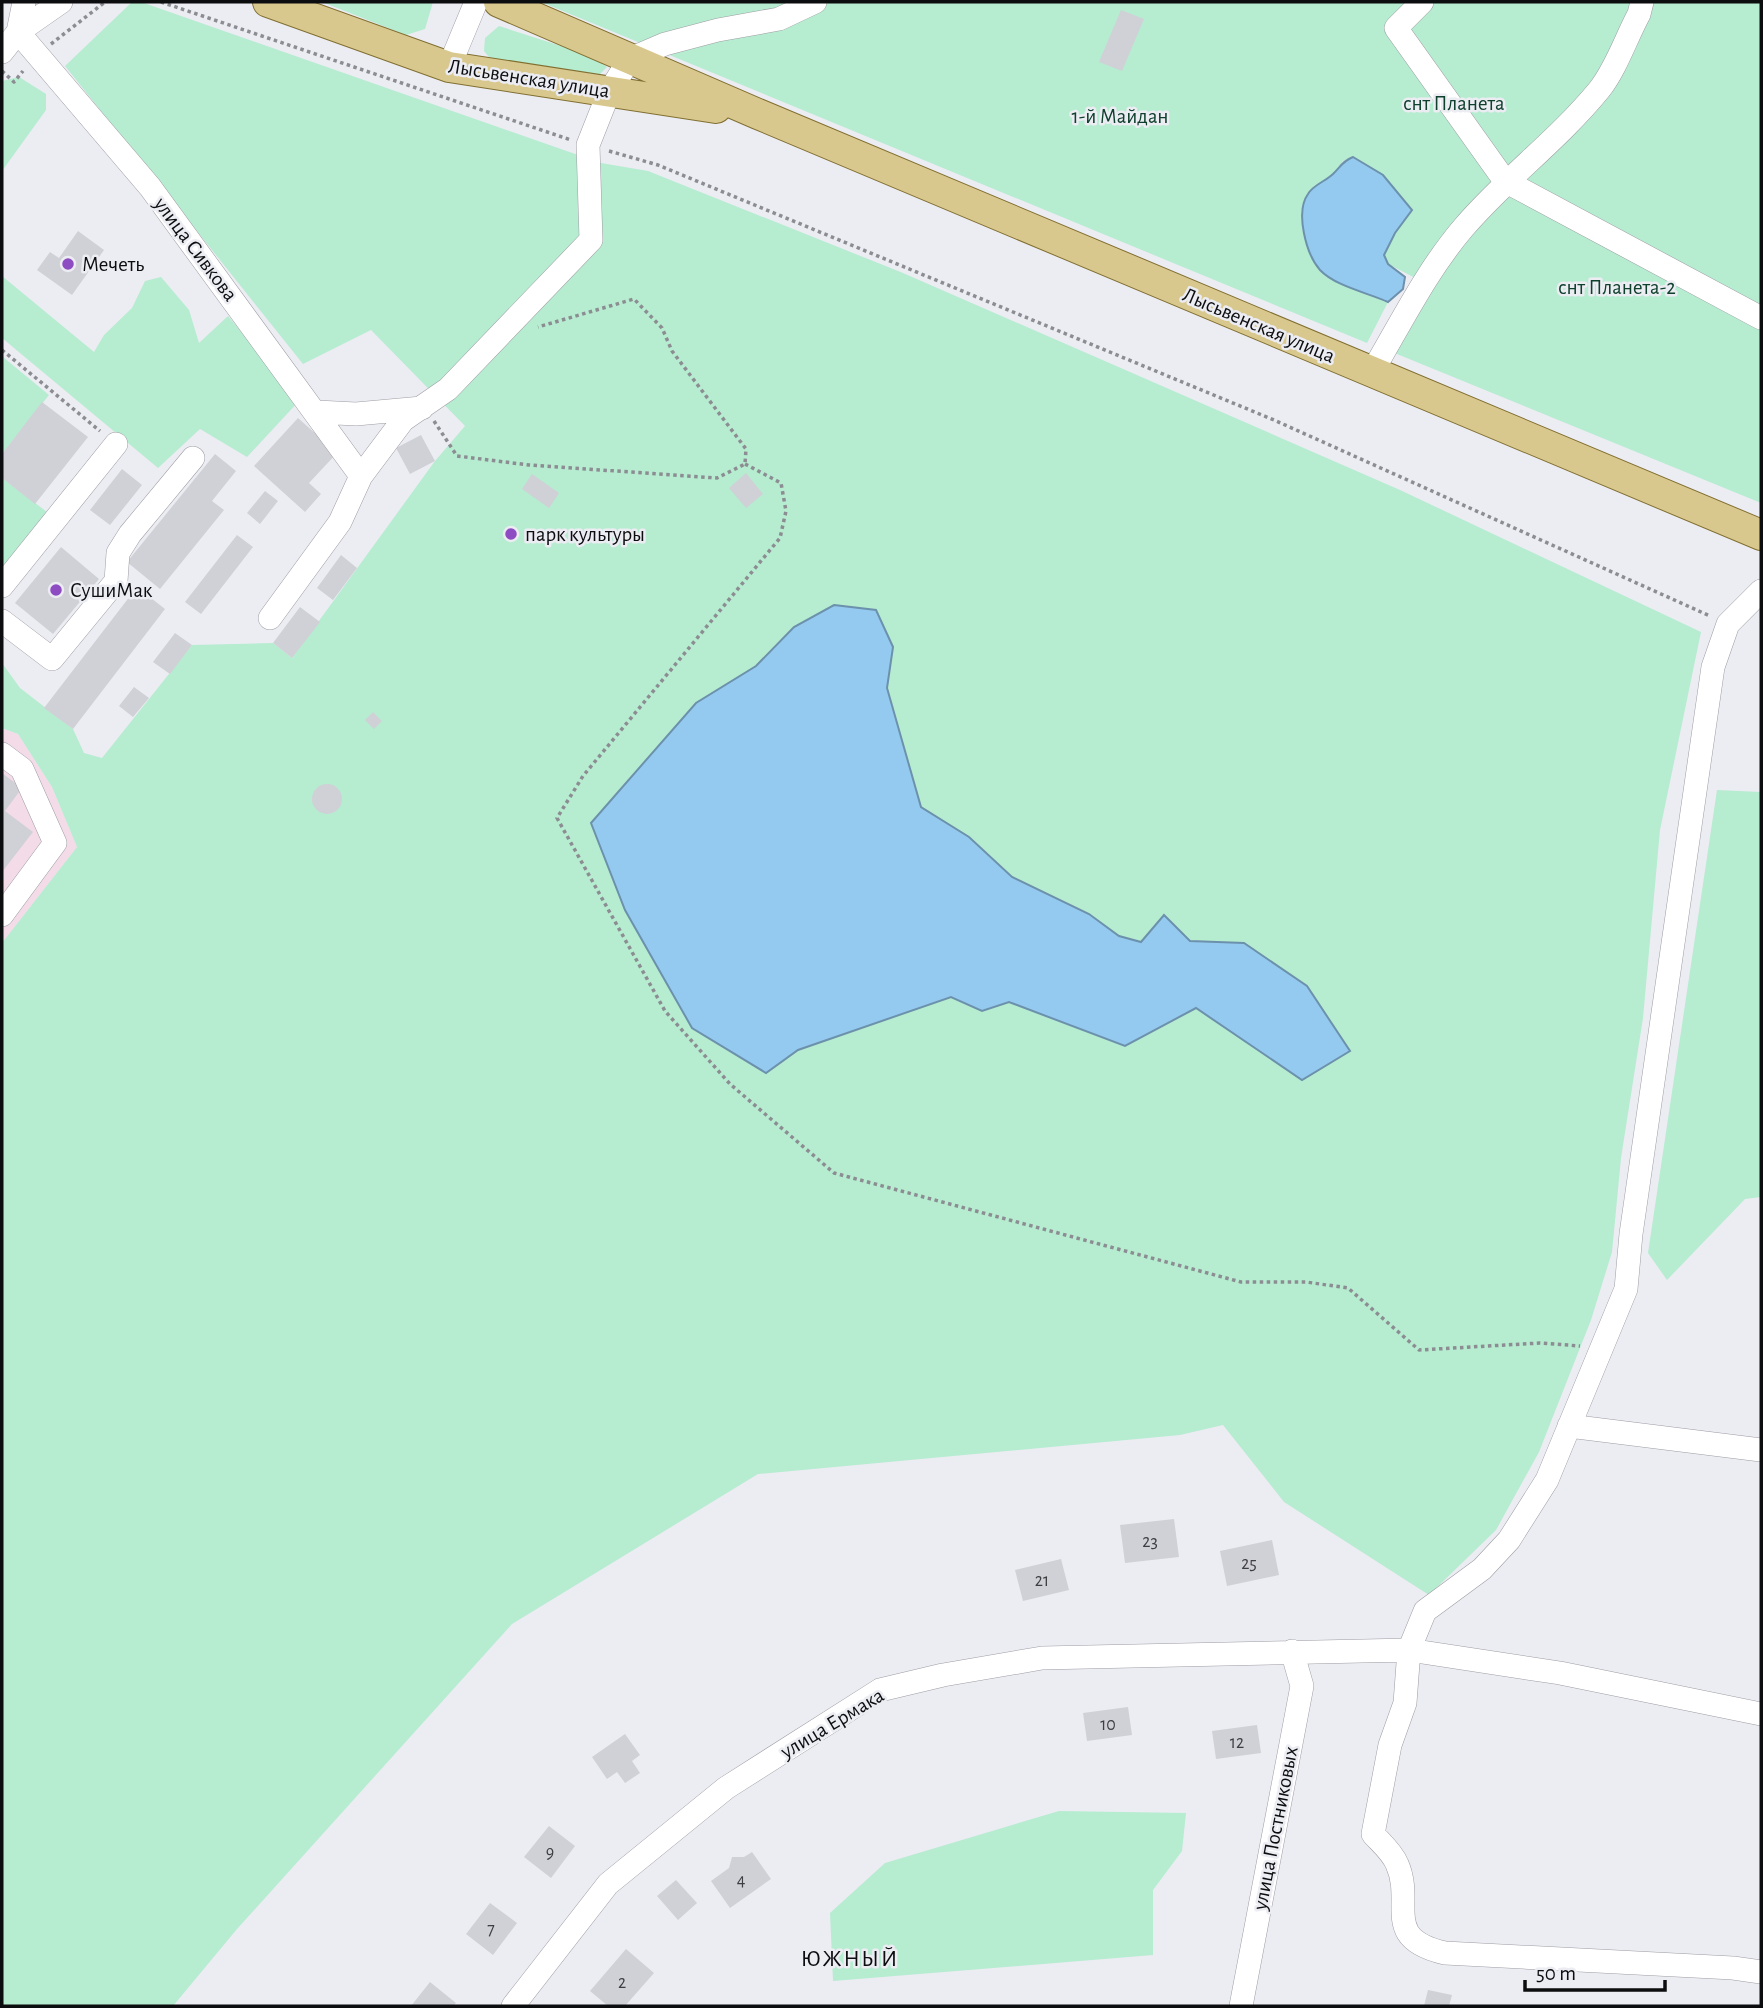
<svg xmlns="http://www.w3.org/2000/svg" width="1763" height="2008" font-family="'Alegreya Sans',sans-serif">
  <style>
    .medical { fill: #f3dce8 }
    .green { fill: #b6ecd0 }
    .water { fill: #95caf0; stroke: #6c91ac; stroke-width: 2 }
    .building { fill: #d0d0d7 }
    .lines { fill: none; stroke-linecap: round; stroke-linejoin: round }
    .minor-casing { stroke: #9d9da4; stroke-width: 24 }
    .major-casing { stroke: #816f31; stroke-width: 32 }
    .path { stroke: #8c8d92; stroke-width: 3.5; stroke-dasharray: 3.5 3.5; stroke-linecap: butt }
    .minor { stroke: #fff; stroke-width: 23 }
    .major { stroke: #d9c88e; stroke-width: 30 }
    .poi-dot { fill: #8d4cc1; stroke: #ececf3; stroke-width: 2.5 }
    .labels { text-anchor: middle; stroke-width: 5; stroke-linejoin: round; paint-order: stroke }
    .number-label { font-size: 18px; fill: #3d3e41 }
    .street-label { font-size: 21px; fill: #0c0d0f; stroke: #ececf3 }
    .park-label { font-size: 21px; fill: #0e402c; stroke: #ececf3 }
    .poi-label { font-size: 21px; fill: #0c0d0f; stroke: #ececf3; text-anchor: start }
    .neighbourhood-label { font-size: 23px; letter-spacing: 2px; fill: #0c0d0f; stroke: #ececf3 }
  </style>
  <rect width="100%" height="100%" fill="#ececf3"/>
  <path class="medical" d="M2,728L18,734L52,787L77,847L2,943Z"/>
  <path class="green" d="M132,2H141L601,163L648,171L903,273L1400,490L1701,632L1660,830L1643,1018L1621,1158L1612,1252L1591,1320L1539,1452L1496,1530L1429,1595L1284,1502L1223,1425L1180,1435L758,1474L512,1624L237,1929L173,2006H2V943L77,847L52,787L18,734L2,728V663L20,688L73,729L84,753L102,758L192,645L273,643L292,658L435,461L465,426L371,330L303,364L65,66Z
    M322,2H433L425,29L406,35Z
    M541,2H1761V503L1392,352L1429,285L1388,264L1384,255L1395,233L1412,210L1383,175L1353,157L1343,161L1334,173L1308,193L1301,211L1310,252L1370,293L1388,302L1367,343Z
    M499,26L592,56L607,67L596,78L493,62L484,51L485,38Z
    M19,77L46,94V110L2,171V81Z
    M2,276L94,352L104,335L132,308L145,281L161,277L189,310L199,343L228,316L299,401L247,457L200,429L158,468L2,338Z
    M3,357L49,395L2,454V359Z
    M2,478L47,512L2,568Z
    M1717,790L1761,792V1197L1745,1199L1667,1280L1648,1253Z
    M1059,1811L1186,1813L1182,1851L1153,1890V1955L833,1981L830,1913L885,1863Z"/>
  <path class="water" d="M1353,157L1383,175L1412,210L1395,233L1384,255L1388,264L1405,277L1403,289L1388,302C1368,293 1335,286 1320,270C1306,254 1295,212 1308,194C1313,185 1326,181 1333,174C1341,166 1343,161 1353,157Z
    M834,605L876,610L893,647L887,688L921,807L969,837L1012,877L1089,914L1119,936L1141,942L1164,915L1190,941L1244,943L1307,986L1350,1051L1302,1080L1196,1008L1125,1046L1009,1002L982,1011L951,997L798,1050L766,1073L692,1028L625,910L591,823L696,703L756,666L794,627Z"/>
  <path class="building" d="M1121,10L1144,19L1122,71L1099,62Z
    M78,231L104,250L72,295L37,270L50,252L59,258Z
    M42,402L88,437L35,504L2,478V454Z
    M298,418L337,453L309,483L321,494L305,512L254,466Z
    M421,435L435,461L410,474L396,448Z
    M215,454L236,471L212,501L224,510L160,589L127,562Z
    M122,469L142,485L110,525L90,510Z
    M746,473L763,494L746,508L729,488Z
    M532,474L559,493L549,508L522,489Z
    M265,491L278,501L260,524L247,513Z
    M237,535L253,547L201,614L185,602Z
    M61,547L99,579L53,634L15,603Z
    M341,555L357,568L333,600L317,588Z
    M137,587L165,609L73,729L44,708Z
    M300,607L320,622L292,658L273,643Z
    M175,633L192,645L170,674L153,662Z
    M134,687L149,698L133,717L119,706Z
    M373,712L382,721L374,729L365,720Z
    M2,773L22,788L5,811L33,832L2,872Z
    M312 799a15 15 0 1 1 30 0a15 15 0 1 1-30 0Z
    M1174,1519L1179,1557L1125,1563L1120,1525Z
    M1272,1540L1279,1575L1227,1586L1220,1551Z
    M1061,1559L1069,1590L1023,1601L1015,1570Z
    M1128,1707L1132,1735L1087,1741L1083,1713Z
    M1257,1725L1261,1753L1216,1759L1212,1731Z
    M625,1734L640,1755L632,1761L640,1773L625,1783L617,1772L607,1779L592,1757Z
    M549,1826L575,1846L551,1878L524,1857Z
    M752,1852L771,1879L730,1908L711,1881L729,1868L732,1857H744Z
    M676,1880L697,1903L678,1920L657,1896Z
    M490,1903L517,1923L493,1955L466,1934Z
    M626,1949L654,1973L625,2006H608L590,1991Z
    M430,1982L456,2003L453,2006H411Z
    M1428,1990L1452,1995L1449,2006H1424Z"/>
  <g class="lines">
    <g class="minor-casing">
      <path id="minor" d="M24,2L18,32L150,187L361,476
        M1422,2L1396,28L1505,181L1761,318
        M2,52L18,32L61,2
        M449,67L476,2
        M1372,372C1401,323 1427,270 1464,227C1506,178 1558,140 1599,90C1616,69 1626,38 1639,14L1642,2
        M317,412L356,414L422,408
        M2,586L116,444
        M270,618L340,522L361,476L403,420L448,389L591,240L588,145L609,92L630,59L665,44L718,30L779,19L815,2
        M2,621L52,659L116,581L118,553L130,534L193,458
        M2,754L22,769L55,843L2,915
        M1569,1426L1761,1450
        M1761,1714L1560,1673L1409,1650L1405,1703L1390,1745L1373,1834C1381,1843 1392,1852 1397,1864C1415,1904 1380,1938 1445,1953L1733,1968L1761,1972
        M513,2006L608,1884L726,1788L880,1690L943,1675L1042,1658L1409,1650L1425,1611L1482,1569L1509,1540L1547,1480L1626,1289L1631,1234L1713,667L1728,624L1761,591
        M1241,2006L1302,1686L1292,1651"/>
    </g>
    <g class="major-casing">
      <path id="major" d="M268,2L449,67L716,108
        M499,2L758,114L1761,535"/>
    </g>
    <path class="path" d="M161,2L571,140
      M51,44L105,2
      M2,71L14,82L23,71
      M609,151L658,165L1274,420L1710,616
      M2,350L100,431
      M434,421L457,456L529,465L717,478L745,464L746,449L672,351L662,328L634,299L538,327
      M745,464L781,483L786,511L780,538L583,776L557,818L665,1011L730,1084L834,1173L1241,1282H1306L1348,1288L1419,1350L1540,1343L1580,1346"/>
    <use href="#minor" class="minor"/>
    <use href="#major" class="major"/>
  </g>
  <g class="poi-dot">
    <circle cx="68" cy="264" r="7"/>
    <circle cx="511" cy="534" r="7"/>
    <circle cx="56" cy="590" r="7"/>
  </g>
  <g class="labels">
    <g class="number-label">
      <text x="1150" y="1547">23</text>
      <text x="1249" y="1569">25</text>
      <text x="1042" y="1586">21</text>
      <text x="1108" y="1730">10</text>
      <text x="1237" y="1748">12</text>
      <text x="550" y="1858">9</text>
      <text x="741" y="1886">4</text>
      <text x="491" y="1935">7</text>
      <text x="622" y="1988">2</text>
    </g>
    <g class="street-label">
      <text transform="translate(529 78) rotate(9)" y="7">Лысьвенская улица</text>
      <text transform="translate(196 249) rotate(53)" y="7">улица Сивкова</text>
      <text transform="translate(1259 325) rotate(23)" y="7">Лысьвенская улица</text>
      <text transform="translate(832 1723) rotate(-31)" y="7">улица Ермака</text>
      <text transform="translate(1275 1828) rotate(-79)" y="7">улица Постниковых</text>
    </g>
    <g class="park-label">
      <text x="1454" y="110">снт Планета</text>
      <text x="1120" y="123">1-й Майдан</text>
      <text x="1617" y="294">снт Планета-2</text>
    </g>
    <g class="poi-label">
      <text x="82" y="271">Мечеть</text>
      <text x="525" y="541">парк культуры</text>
      <text x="70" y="597">СушиМак</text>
    </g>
    <g class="neighbourhood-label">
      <text x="850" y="1966">ЮЖНЫЙ</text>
    </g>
  </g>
  <rect width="1763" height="2008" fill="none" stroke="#0c0d0f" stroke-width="7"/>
  <path d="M1525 1980v10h140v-10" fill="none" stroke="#0c0d0f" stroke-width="3.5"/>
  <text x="1536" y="1980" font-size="21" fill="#0c0d0f" stroke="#ececf3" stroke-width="5" paint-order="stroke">50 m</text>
</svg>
